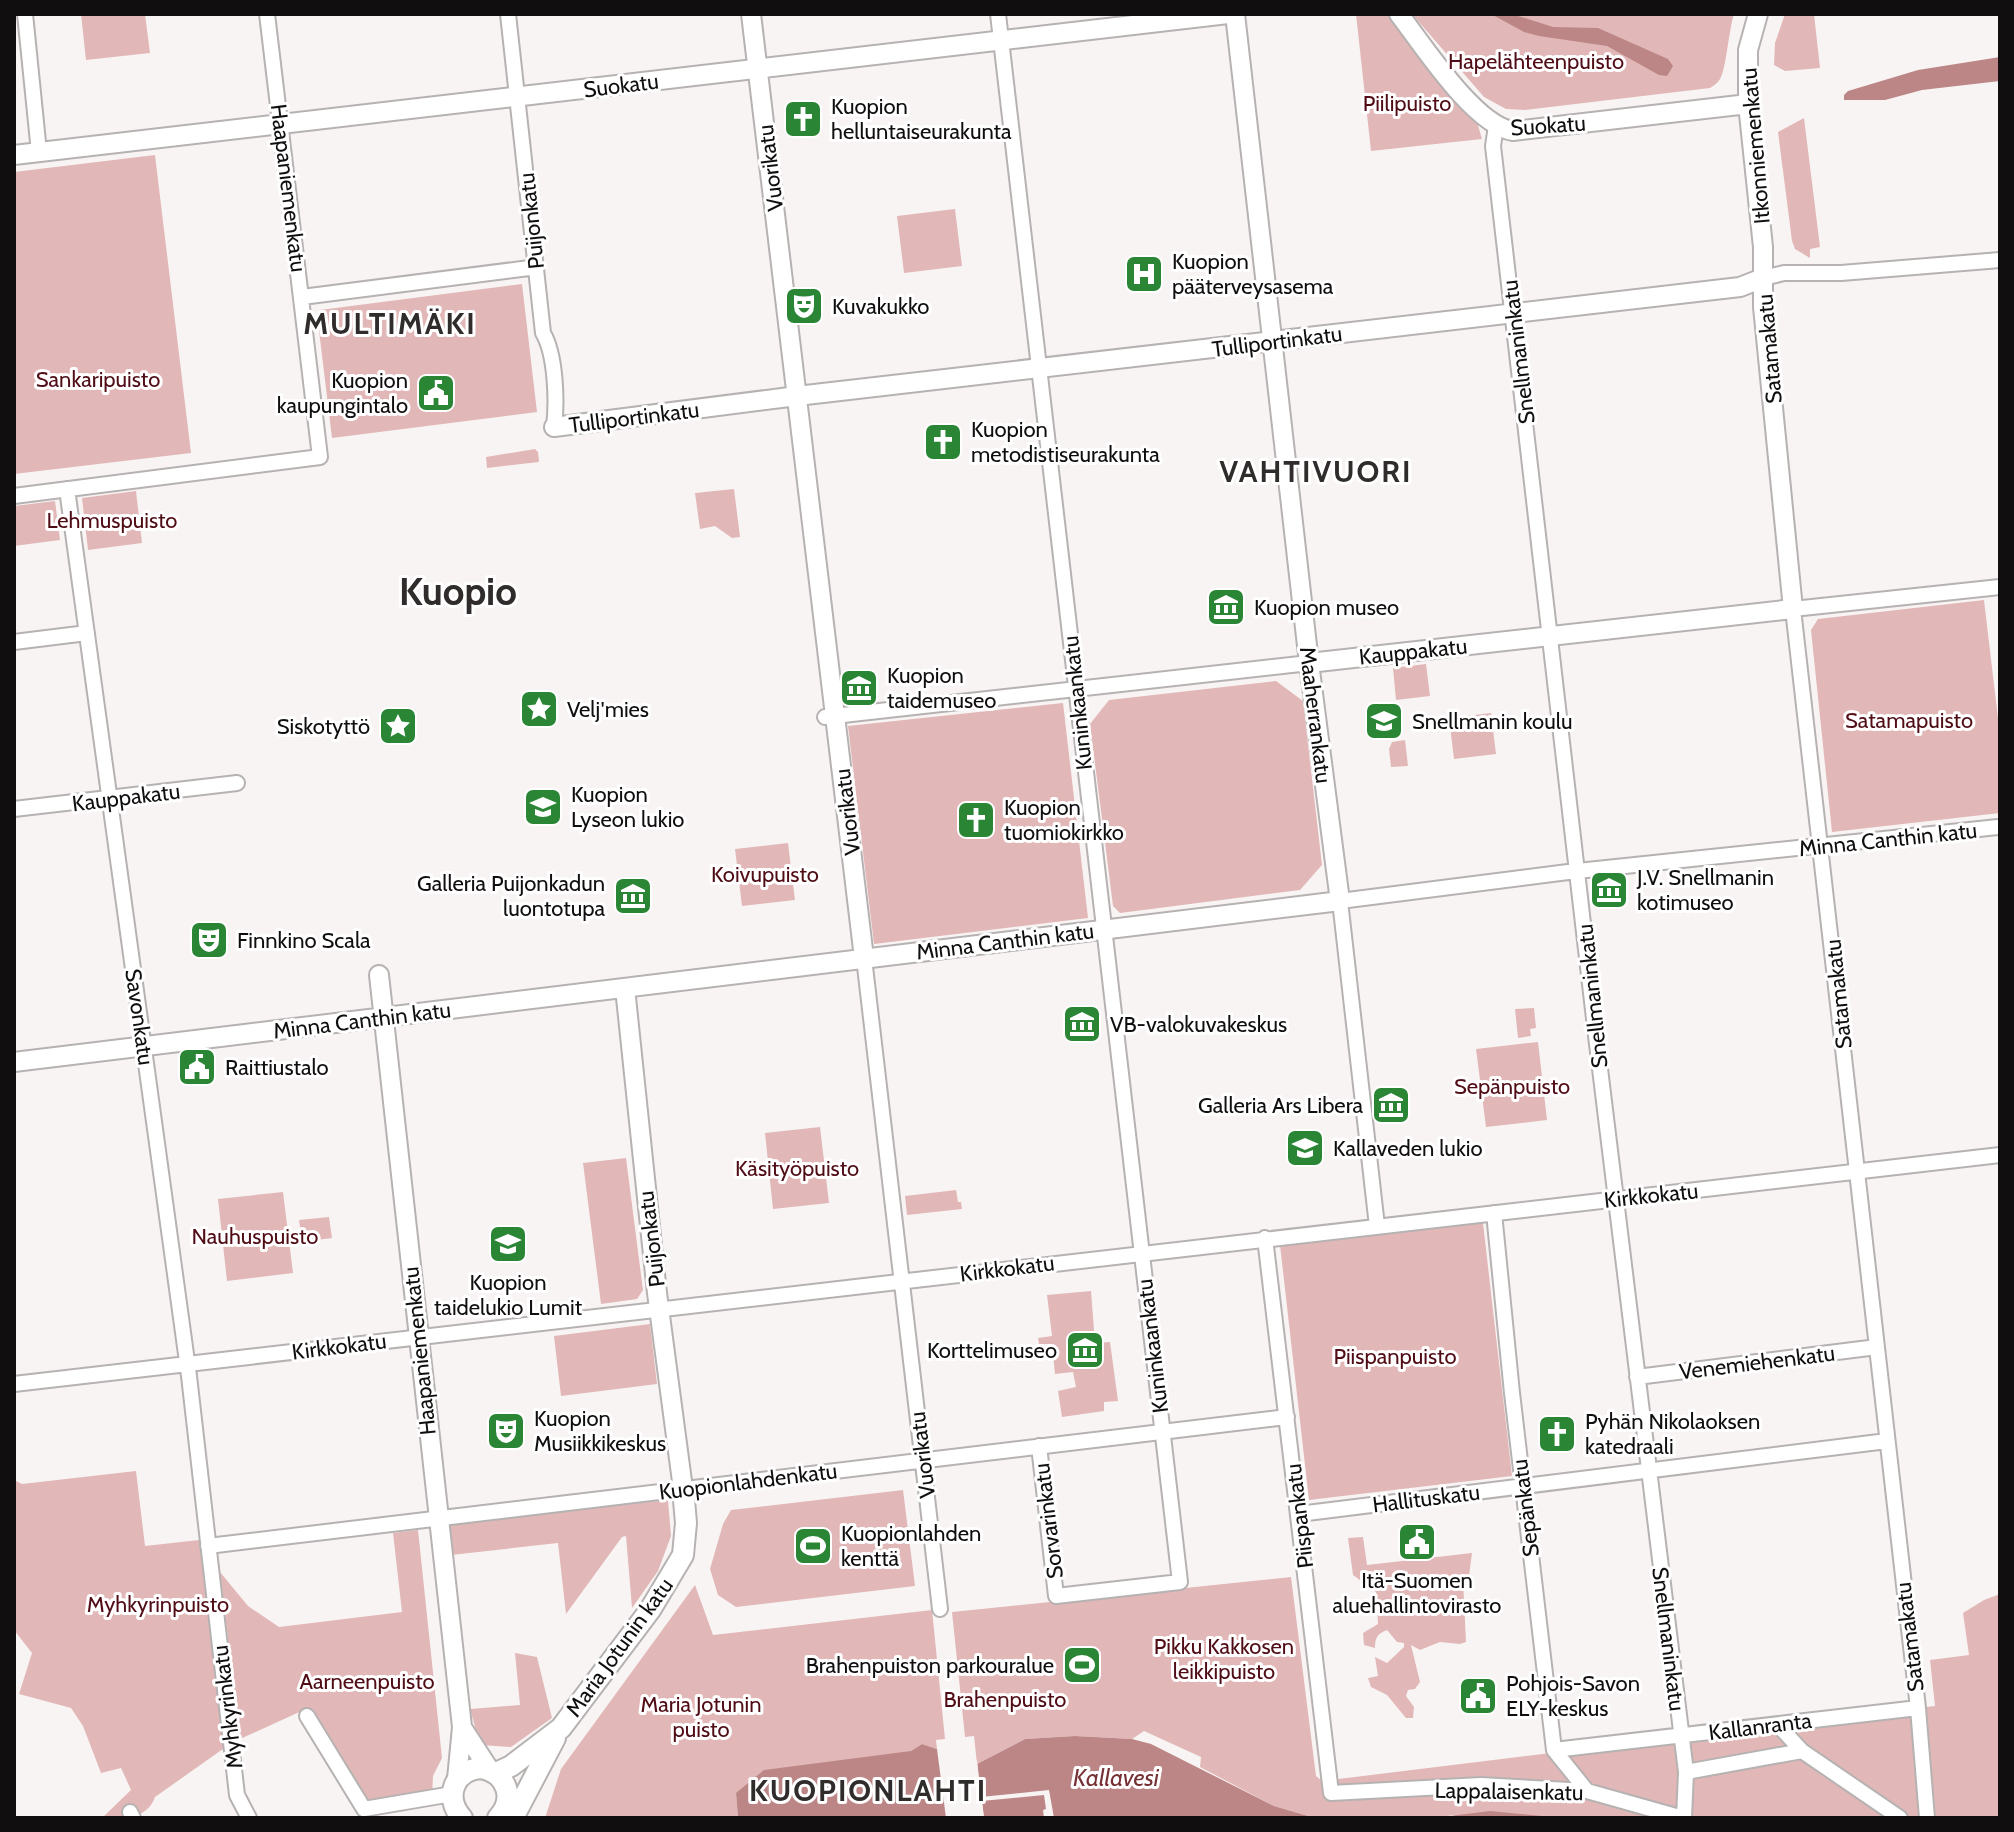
<svg xmlns="http://www.w3.org/2000/svg" width="2014" height="1832" font-family="Cabin,sans-serif">
  <style>
    .green { fill: #e1b8b7 }
    .water { fill: #bc8686 }
    .pier { fill: #f9f4f4 }
    .lines { fill: none; stroke-linecap: round; stroke-linejoin: round }
    .street-casing { stroke: #b7b2b2; stroke-width: 18 }
    .secondary-casing { stroke: #b7b2b2; stroke-width: 22 }
    .primary-casing { stroke: #b7b2b2; stroke-width: 24 }
    .street { stroke: #fff; stroke-width: 14 }
    .secondary { stroke: #fff; stroke-width: 18 }
    .primary { stroke: #fff; stroke-width: 20 }
    .labels { text-anchor: middle; stroke-width: 6; stroke-linejoin: round; paint-order: stroke }
    .park-label { font-size: 22px; fill: #500d16; stroke: #fff }
    .street-label { font-size: 22px; fill: #100e0e; stroke: #fff }
    .poi-label { font-size: 22px; fill: #100e0e; stroke: #fff; text-anchor: start }
    .water-label { font-size: 24px; font-style: italic; fill: #753034; stroke: #fff }
    .district-label { font-size: 30px; font-weight: bold; letter-spacing: 2px; fill: #302c2c; stroke: #fff }
    .town-label { font-size: 38px; font-weight: bold; fill: #302c2c; stroke: #fff }
  </style>
  <rect width="100%" height="100%" fill="#f9f4f4"/>
  <path class="green" d="M81,14H145L150,53L86,60Z
    M1356,14H1387L1449,89L1475,115L1482,139L1371,151Z
    M1412,14H1734C1729,29 1726,70 1720,79C1718,83 1714,85 1710,88L1525,110L1506,109L1484,97Z
    M1785,14H1814L1820,68L1785,71L1774,65L1775,43Z
    M1804,118L1820,247L1810,249V258L1795,249L1792,241L1778,132Z
    M155,155L191,453L14,474V172Z
    M955,209L962,266L904,273L897,216Z
    M522,284L537,412L332,438L317,314L320,310Z
    M535,449L538,452L539,462L487,468L486,457Z
    M734,489L740,537L732,538L715,526L700,529L695,493Z
    M136,491L142,543L88,550L82,498Z
    M55,501L60,540L14,546V506Z
    M1984,600L2000,735V813L1832,832L1811,630L1818,619Z
    M1426,664L1430,696L1396,700L1393,668Z
    M1276,681L1303,701L1322,865L1300,890L1120,913L1113,906L1090,724L1109,700Z
    M1063,703L1088,918L874,944L848,726Z
    M1491,713L1496,754L1454,759L1449,718Z
    M1405,740L1408,766L1391,767L1389,749L1392,742Z
    M788,843L795,900L742,906L735,849Z
    M1534,1008L1536,1028L1530,1029L1531,1036L1518,1038L1515,1009Z
    M1538,1042L1547,1120L1486,1127L1476,1049Z
    M820,1127L829,1203L773,1209L765,1133Z
    M626,1158L643,1290L637,1299L601,1304L583,1163Z
    M956,1190L958,1202H961L962,1209L907,1215L905,1196Z
    M283,1192L293,1273L227,1281L218,1199Z
    M329,1217L332,1238L302,1242L299,1220Z
    M1483,1223L1512,1476L1309,1500L1280,1245Z
    M1091,1291L1095,1343L1110,1342L1118,1401L1104,1402V1411L1062,1417L1058,1391L1076,1387L1073,1372L1055,1374L1052,1344H1039L1038,1338L1052,1336L1047,1295Z
    M650,1324L657,1384L561,1396L554,1336Z
    M136,1471L145,1546L199,1540L208,1546L230,1744L155,1797C147,1820 123,1818 102,1818L131,1790L121,1768L101,1773L83,1726L71,1708L19,1694L32,1653L14,1630V1480L22,1484Z
    M903,1490L915,1586L736,1607L718,1595L710,1569L723,1524L731,1510Z
    M668,1500L671,1536L658,1571L632,1608L626,1536L622,1537L566,1614L558,1543L451,1555L442,1524Z
    M418,1530L442,1758L433,1776L432,1798L364,1809L341,1759L306,1709L240,1739L220,1572L248,1606L279,1627L402,1612L393,1533Z
    M1363,1537L1367,1565L1472,1553L1469,1576L1463,1580L1466,1642L1460,1644L1440,1642L1420,1650L1411,1645L1420,1682L1415,1689L1408,1690L1406,1696L1414,1707L1413,1718H1406L1387,1695L1371,1687L1368,1678L1378,1676L1375,1657L1387,1663L1404,1647V1643L1397,1642L1387,1630C1377,1634 1375,1638 1375,1648L1364,1645L1363,1633L1378,1624L1376,1592L1353,1575L1348,1538Z
    M1291,1577L1316,1776L1322,1781L1935,1706L1930,1660L1969,1655L1963,1613L1984,1600L2000,1594V1818H1455L1454,1815L1434,1818H1315L1274,1806L1200,1767L1201,1757L1144,1731L1132,1739L1075,1736L1025,1739L977,1764L974,1736L965,1737L952,1612Z
    M695,1585L713,1635L932,1610L945,1739L936,1740L937,1749L922,1744L911,1751L736,1793L738,1818H545L561,1769Z
    M515,1653L537,1657L552,1718L511,1747L480,1745L470,1709L520,1705Z"/>
  <path class="water" d="M1491,14H1512L1553,27L1598,28L1668,59L1673,66L1667,76L1659,75L1607,46L1539,36L1524,32Z
    M2000,57V81L1922,90L1885,100H1844V95L1848,91L1918,70Z
    M1075,1736L1132,1739L1151,1744L1274,1806L1315,1818H984L977,1764L1025,1739Z
    M922,1744L937,1749L946,1818H738L736,1793L764,1770L911,1751Z
    M1490,1811L1562,1818H1434Z"/>
  <path class="pier" d="M977,1760L981,1797L1049,1790L1054,1818H1044L1043,1810L1046,1809L1044,1795L982,1801L984,1818H980L973,1764Z"/>
  <g class="lines">
    <g class="street-casing">
      <path id="street" d="M25,14L39,152
        M508,14L543,333C556,355 557,402 554,427
        M998,14L1180,1582L1056,1596L1039,1446
        M1496,126L1493,146L1596,1036L1686,1772L1684,1818
        M1763,278L1784,273H1841L2000,260
        M302,297L537,267
        M67,489L189,1376L237,1795L249,1818
        M14,496L320,457L267,14
        M14,642L87,633
        M825,717L1309,663
        M14,809L237,783
        M864,958L940,1609
        M1494,1213L1512,1393L1554,1750L1587,1791
        M1377,1226L1340,901L1568,872L1998,827
        M1265,1238L1331,1793L1481,1785L1587,1791L1683,1818
        M1637,1377L1877,1347
        M14,1384L2000,1155
        M1299,1514L1887,1441
        M208,1546L1287,1417
        M307,1716L364,1809L452,1794
        M1778,1725L1802,1751L1900,1818
        M1554,1750L1918,1708
        M1686,1772L1802,1751
        M130,1812L133,1818
        M1927,1818L1918,1708L1793,609L2000,587"/>
    </g>
    <g class="secondary-casing">
      <path id="secondary" d="M751,14L864,958
        M1399,14C1422,44 1475,126 1513,131L1748,104
        M14,155L1228,14
        M554,427L797,396L1740,287L1763,278
        M1309,663L1793,609L1763,307V247L1748,104V50L1758,14
        M379,975L462,1727L457,1779
        M625,988L657,1293L683,1489
        M14,1062L1340,901L1309,663L1235,14
        M463,1729L489,1769"/>
    </g>
    <g class="primary-casing">
      <path id="primary" d="M496,1773L511,1766L561,1728L650,1610L683,1555L686,1523L683,1489
        M462,1818C444,1798 453,1770 481,1768C507,1773 516,1799 498,1818
        M513,1818L555,1738"/>
    </g>
    <use href="#street" class="street"/>
    <use href="#secondary" class="secondary"/>
    <use href="#primary" class="primary"/>
  </g>
  <defs>
    <g id="church-square" transform="scale(2)"><rect x="-9" y="-9" width="18" height="18" rx="4" fill="#2a8535" stroke="#fff"/><path d="M-1.2-6h2.4v3.5h3.3v2.4h-3.3V6h-2.4V-.1h-3.3v-2.4h3.3Z" fill="#fff"/></g>
    <g id="hospital-square" transform="scale(2)"><rect x="-9" y="-9" width="18" height="18" rx="4" fill="#2a8535" stroke="#fff"/><path d="M-5-5h3v3.5h4V-5h3V5h-3V1.5h-4V5h-3Z" fill="#fff"/></g>
    <g id="theatre-square" transform="scale(2)"><rect x="-9" y="-9" width="18" height="18" rx="4" fill="#2a8535" stroke="#fff"/><path d="M-5-5.5Q0-4 5-5.5V0Q5 5 0 6Q-5 5-5 0ZM-3.3-2.5H-1v1.5H-3.3ZM1-2.5H3.3v1.5H1ZM-2.8 1Q0 5.5 2.8 1Z" fill="#fff"/></g>
    <g id="civic-square" transform="scale(2)"><rect x="-9" y="-9" width="18" height="18" rx="4" fill="#2a8535" stroke="#fff"/><path d="M-.6-6.5H3V-4.5H.6V-3L4-1V1h2V6H-6V1h2V-1L-.6-3ZM-1.2 2.5V6h2.4V2.5Z" fill="#fff"/></g>
    <g id="museum-square" transform="scale(2)"><rect x="-9" y="-9" width="18" height="18" rx="4" fill="#2a8535" stroke="#fff"/><path d="M0-6L6-3V-2H-6V-3ZM-5-1h2V3h-2ZM-1-1h2V3h-2ZM3-1h2V3H3ZM-6 4H6V6H-6Z" fill="#fff"/></g>
    <g id="sight-square" transform="scale(2)"><rect x="-9" y="-9" width="18" height="18" rx="4" fill="#2a8535" stroke="#fff"/><path d="M0-6L1.8-2.2L6-1.7L2.9 1.2L3.7 5.4L0 3.3L-3.7 5.4L-2.9 1.2L-6-1.7L-1.8-2.2Z" fill="#fff"/></g>
    <g id="school-square" transform="scale(2)"><rect x="-9" y="-9" width="18" height="18" rx="4" fill="#2a8535" stroke="#fff"/><path d="M0-5L7-2L0 1L-7-2ZM-4 1L0 2.5L4 1V4Q0 6-4 4Z" fill="#fff"/></g>
    <g id="stadium-square" transform="scale(2)"><rect x="-9" y="-9" width="18" height="18" rx="4" fill="#2a8535" stroke="#fff"/><path d="M0-5a6.5 5 0 1 0 0 10a6.5 5 0 1 0 0-10ZM-3.5-1.8h7v3.6h-7Z" fill="#fff"/></g>
  </defs>
  <g fill-rule="evenodd">
    <use href="#church-square" x="803" y="119"/>
    <use href="#hospital-square" x="1144" y="274"/>
    <use href="#theatre-square" x="804" y="306"/>
    <use href="#civic-square" x="436" y="393"/>
    <use href="#church-square" x="943" y="442"/>
    <use href="#museum-square" x="1226" y="607"/>
    <use href="#museum-square" x="859" y="688"/>
    <use href="#sight-square" x="539" y="709"/>
    <use href="#school-square" x="1384" y="721"/>
    <use href="#sight-square" x="398" y="726"/>
    <use href="#school-square" x="543" y="807"/>
    <use href="#church-square" x="976" y="820"/>
    <use href="#museum-square" x="1609" y="890"/>
    <use href="#museum-square" x="633" y="896"/>
    <use href="#theatre-square" x="209" y="940"/>
    <use href="#museum-square" x="1082" y="1024"/>
    <use href="#civic-square" x="197" y="1067"/>
    <use href="#museum-square" x="1391" y="1105"/>
    <use href="#school-square" x="1305" y="1148"/>
    <use href="#school-square" x="508" y="1244"/>
    <use href="#museum-square" x="1085" y="1350"/>
    <use href="#theatre-square" x="506" y="1431"/>
    <use href="#church-square" x="1557" y="1434"/>
    <use href="#civic-square" x="1417" y="1542"/>
    <use href="#stadium-square" x="813" y="1546"/>
    <use href="#stadium-square" x="1082" y="1665"/>
    <use href="#civic-square" x="1478" y="1696"/>
  </g>
  <g class="labels">
    <g class="park-label">
      <text x="1536" y="69">Hapelähteenpuisto</text>
      <text x="1407" y="111">Piilipuisto</text>
      <text x="98" y="387">Sankaripuisto</text>
      <text x="112" y="528">Lehmuspuisto</text>
      <text x="1909" y="728">Satamapuisto</text>
      <text x="765" y="882">Koivupuisto</text>
      <text x="1512" y="1094">Sepänpuisto</text>
      <text x="797" y="1176">Käsityöpuisto</text>
      <text x="255" y="1244">Nauhuspuisto</text>
      <text x="1395" y="1364">Piispanpuisto</text>
      <text x="158" y="1612">Myhkyrinpuisto</text>
      <text x="1224" y="1654">Pikku Kakkosen<tspan x="1224" dy="25">leikkipuisto</tspan></text>
      <text x="367" y="1689">Aarneenpuisto</text>
      <text x="1005" y="1707">Brahenpuisto</text>
      <text x="701" y="1712">Maria Jotunin<tspan x="701" dy="25">puisto</tspan></text>
    </g>
    <g class="street-label">
      <text transform="translate(621 85) rotate(-7)" y="8">Suokatu</text>
      <text transform="translate(1548 125) rotate(-4)" y="8">Suokatu</text>
      <text transform="translate(1755 146) rotate(-95)" y="8">Itkonniemenkatu</text>
      <text transform="translate(770 168) rotate(-97)" y="8">Vuorikatu</text>
      <text transform="translate(289 188) rotate(83)" y="8">Haapaniemenkatu</text>
      <text transform="translate(531 221) rotate(-96)" y="8">Puijonkatu</text>
      <text transform="translate(1277 341) rotate(-7)" y="8">Tulliportinkatu</text>
      <text transform="translate(1769 349) rotate(-95)" y="8">Satamakatu</text>
      <text transform="translate(1518 352) rotate(-97)" y="8">Snellmaninkatu</text>
      <text transform="translate(634 417) rotate(-7)" y="8">Tulliportinkatu</text>
      <text transform="translate(1413 651) rotate(-6)" y="8">Kauppakatu</text>
      <text transform="translate(1077 703) rotate(-96)" y="8">Kuninkaankatu</text>
      <text transform="translate(1316 715) rotate(83)" y="8">Maaherrankatu</text>
      <text transform="translate(126 797) rotate(-7)" y="8">Kauppakatu</text>
      <text transform="translate(847 812) rotate(-97)" y="8">Vuorikatu</text>
      <text transform="translate(1888 839) rotate(-6)" y="8">Minna Canthin katu</text>
      <text transform="translate(1005 941) rotate(-7)" y="8">Minna Canthin katu</text>
      <text transform="translate(1838 994) rotate(-96)" y="8">Satamakatu</text>
      <text transform="translate(1592 996) rotate(-96)" y="8">Snellmaninkatu</text>
      <text transform="translate(140 1017) rotate(82)" y="8">Savonkatu</text>
      <text transform="translate(362 1020) rotate(-7)" y="8">Minna Canthin katu</text>
      <text transform="translate(1651 1195) rotate(-6)" y="8">Kirkkokatu</text>
      <text transform="translate(651 1239) rotate(-97)" y="8">Puijonkatu</text>
      <text transform="translate(1007 1268) rotate(-7)" y="8">Kirkkokatu</text>
      <text transform="translate(339 1346) rotate(-7)" y="8">Kirkkokatu</text>
      <text transform="translate(1152 1346) rotate(-97)" y="8">Kuninkaankatu</text>
      <text transform="translate(419 1351) rotate(-96)" y="8">Haapaniemenkatu</text>
      <text transform="translate(1757 1362) rotate(-7)" y="8">Venemiehenkatu</text>
      <text transform="translate(922 1455) rotate(-97)" y="8">Vuorikatu</text>
      <text transform="translate(748 1481) rotate(-7)" y="8">Kuopionlahdenkatu</text>
      <text transform="translate(1426 1498) rotate(-7)" y="8">Hallituskatu</text>
      <text transform="translate(1525 1508) rotate(-97)" y="8">Sepänkatu</text>
      <text transform="translate(1299 1516) rotate(-97)" y="8">Piispankatu</text>
      <text transform="translate(1048 1521) rotate(-97)" y="8">Sorvarinkatu</text>
      <text transform="translate(1909 1637) rotate(-97)" y="8">Satamakatu</text>
      <text transform="translate(1669 1639) rotate(83)" y="8">Snellmaninkatu</text>
      <text transform="translate(619 1647) rotate(-54)" y="8">Maria Jotunin katu</text>
      <text transform="translate(227 1707) rotate(-97)" y="8">Myhkyrinkatu</text>
      <text transform="translate(1760 1726) rotate(-7)" y="8">Kallanranta</text>
      <text transform="translate(1509 1791) rotate(1)" y="8">Lappalaisenkatu</text>
    </g>
    <g class="poi-label">
      <text x="831" y="114">Kuopion<tspan x="831" dy="25">helluntaiseurakunta</tspan></text>
      <text x="1172" y="269">Kuopion<tspan x="1172" dy="25">pääterveysasema</tspan></text>
      <text x="832" y="314">Kuvakukko</text>
      <text x="408" y="388" text-anchor="end">Kuopion<tspan x="408" dy="25">kaupungintalo</tspan></text>
      <text x="971" y="437">Kuopion<tspan x="971" dy="25">metodistiseurakunta</tspan></text>
      <text x="1254" y="615">Kuopion museo</text>
      <text x="887" y="683">Kuopion<tspan x="887" dy="25">taidemuseo</tspan></text>
      <text x="567" y="717">Velj'mies</text>
      <text x="1412" y="729">Snellmanin koulu</text>
      <text x="370" y="734" text-anchor="end">Siskotyttö</text>
      <text x="571" y="802">Kuopion<tspan x="571" dy="25">Lyseon lukio</tspan></text>
      <text x="1004" y="815">Kuopion<tspan x="1004" dy="25">tuomiokirkko</tspan></text>
      <text x="1637" y="885">J.V. Snellmanin<tspan x="1637" dy="25">kotimuseo</tspan></text>
      <text x="605" y="891" text-anchor="end">Galleria Puijonkadun<tspan x="605" dy="25">luontotupa</tspan></text>
      <text x="237" y="948">Finnkino Scala</text>
      <text x="1110" y="1032">VB-valokuvakeskus</text>
      <text x="225" y="1075">Raittiustalo</text>
      <text x="1363" y="1113" text-anchor="end">Galleria Ars Libera</text>
      <text x="1333" y="1156">Kallaveden lukio</text>
      <text x="508" y="1290" text-anchor="middle">Kuopion<tspan x="508" dy="25">taidelukio Lumit</tspan></text>
      <text x="1057" y="1358" text-anchor="end">Korttelimuseo</text>
      <text x="534" y="1426">Kuopion<tspan x="534" dy="25">Musiikkikeskus</tspan></text>
      <text x="1585" y="1429">Pyhän Nikolaoksen<tspan x="1585" dy="25">katedraali</tspan></text>
      <text x="841" y="1541">Kuopionlahden<tspan x="841" dy="25">kenttä</tspan></text>
      <text x="1417" y="1588" text-anchor="middle">Itä-Suomen<tspan x="1417" dy="25">aluehallintovirasto</tspan></text>
      <text x="1054" y="1673" text-anchor="end">Brahenpuiston parkouralue</text>
      <text x="1506" y="1691">Pohjois-Savon<tspan x="1506" dy="25">ELY-keskus</tspan></text>
    </g>
    <g class="water-label">
      <text x="1116" y="1786">Kallavesi</text>
    </g>
    <g class="district-label">
      <text x="390" y="334">MULTIMÄKI</text>
      <text x="1316" y="482">VAHTIVUORI</text>
      <text x="868" y="1801">KUOPIONLAHTI</text>
    </g>
    <g class="town-label">
      <text x="458" y="605">Kuopio</text>
    </g>
  </g>
  <rect width="2014" height="1832" fill="none" stroke="#100e0e" stroke-width="32"/>
</svg>
